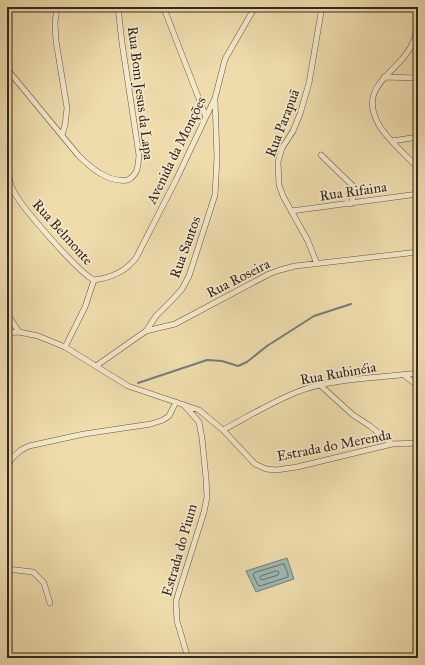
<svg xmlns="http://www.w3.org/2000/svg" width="425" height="665" font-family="'IM FELL Great Primer',serif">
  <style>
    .water { fill: #9cb9b3; stroke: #737f77 }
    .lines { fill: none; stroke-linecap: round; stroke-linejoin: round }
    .shore { stroke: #697068; stroke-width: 1 }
    .stream { stroke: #737f77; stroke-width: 2 }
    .street-casing { stroke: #645442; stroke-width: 6 }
    .street { stroke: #f4e8ca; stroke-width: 5 }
    .labels { text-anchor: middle; stroke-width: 3.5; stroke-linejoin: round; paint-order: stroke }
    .street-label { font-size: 14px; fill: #36271e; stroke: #f4e8ca }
  </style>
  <rect width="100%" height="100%" fill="#eedcad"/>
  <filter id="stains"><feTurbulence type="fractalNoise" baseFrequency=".005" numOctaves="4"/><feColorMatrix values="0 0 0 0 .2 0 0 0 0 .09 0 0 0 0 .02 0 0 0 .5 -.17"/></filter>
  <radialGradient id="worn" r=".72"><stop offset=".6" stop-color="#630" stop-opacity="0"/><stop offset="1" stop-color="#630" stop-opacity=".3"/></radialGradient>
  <path class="water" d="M287,558L294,579L256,592L246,571Z"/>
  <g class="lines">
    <path class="shore" d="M284,564L288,574V577L260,586L258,585L253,575L254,573Z
      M277,571L279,572L278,575L262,580L260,578L261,576Z"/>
    <path class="stream" d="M138,383L207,360L222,361L238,366L247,362L267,346L314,316L351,304"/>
    <g class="street-casing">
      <path id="street" d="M57,7L55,23L56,41L67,108L65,125L62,135
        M417,7C417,17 418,31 414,40C402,73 355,83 379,125C387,139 407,156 418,168
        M165,11L206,117
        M7,69L78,155C91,168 108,183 128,180C138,174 138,167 139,155L122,43L118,7
        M384,77L418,78
        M392,141L418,137
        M7,151C8,163 7,177 12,188C18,204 79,273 94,280
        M321,155L355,188V192L351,204
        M291,211L418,194
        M317,264L308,241L283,196L279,185L278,162L282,148L293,131L300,114L309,83L322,7
        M94,280C110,278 126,271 136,258L176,180L215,98L225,59L255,7
        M7,314L19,332
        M146,331L175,324L269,274L280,270L295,266L418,252
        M7,333L19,332L38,336L65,347L128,386L199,410L223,430L255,464L266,469L276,470L297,467L392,444L418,443
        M65,347L85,307L94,280
        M96,366L146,331L156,316L172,300L182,289L189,276L215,195L217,157L215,100
        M404,375L418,386
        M320,385L353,415L370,426L392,444
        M184,405L199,422L202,438L206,478L207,497L204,512L176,601L177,621L188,658
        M223,430C247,417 272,402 297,392C331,378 381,378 418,373
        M7,466L13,457L21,450L29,446L84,434L151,424L163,420L169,416L176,402
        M7,569L33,572L44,583L50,603
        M416,658L418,652"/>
    </g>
    <use href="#street" class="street"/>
  </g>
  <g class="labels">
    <g class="street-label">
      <text transform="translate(141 93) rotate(83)" y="5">Rua Bom Jesus da Lapa</text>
      <text transform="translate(282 123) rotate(-69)" y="5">Rua Parapuã</text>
      <text transform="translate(176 150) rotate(-64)" y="5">Avenida da Monções</text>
      <text transform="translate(353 191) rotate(-8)" y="5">Rua Rifaina</text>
      <text transform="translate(63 232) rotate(48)" y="5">Rua Belmonte</text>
      <text transform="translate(185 247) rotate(-70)" y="5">Rua Santos</text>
      <text transform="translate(238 278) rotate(-27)" y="5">Rua Roseira</text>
      <text transform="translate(338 373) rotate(-10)" y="5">Rua Rubinéia</text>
      <text transform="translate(334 445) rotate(-11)" y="5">Estrada do Merenda</text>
      <text transform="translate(179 550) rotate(-74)" y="5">Estrada do Pium</text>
    </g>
  </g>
  <rect width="425" height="665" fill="none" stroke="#eedcad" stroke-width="24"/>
  <rect x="8" y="8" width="409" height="649" fill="none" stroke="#36271e" stroke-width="2"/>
  <rect x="12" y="12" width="401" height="641" fill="none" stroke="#36271e"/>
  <rect width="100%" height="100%" filter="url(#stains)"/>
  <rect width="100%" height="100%" fill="url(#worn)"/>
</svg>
